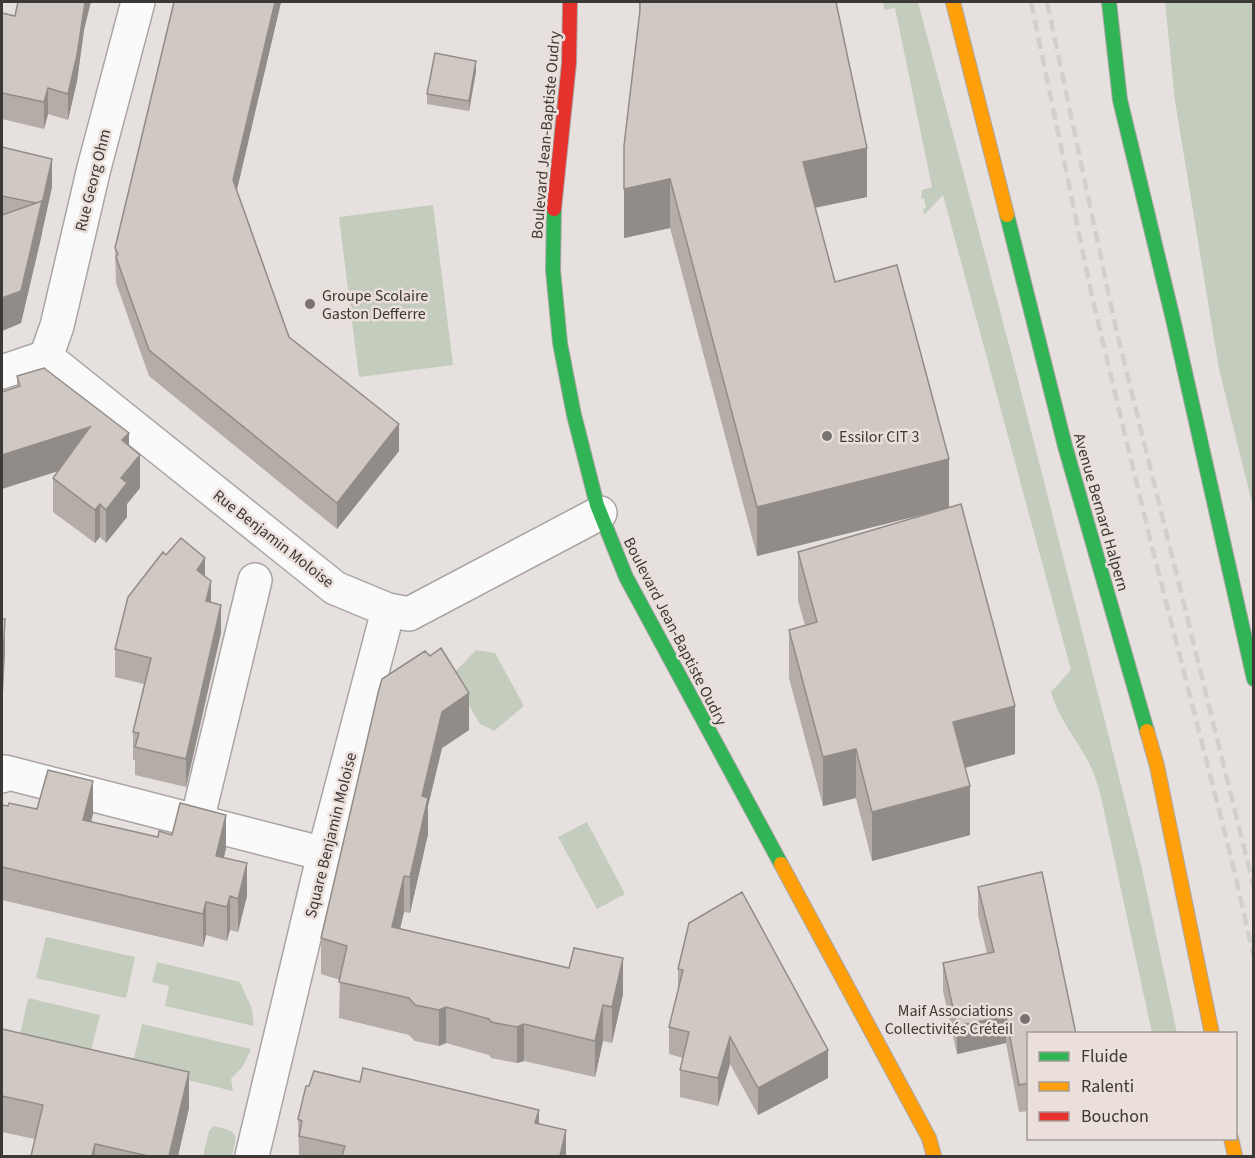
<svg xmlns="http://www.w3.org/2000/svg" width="1255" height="1158" font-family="'Source Sans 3',sans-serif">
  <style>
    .green { fill: #c4cdbd }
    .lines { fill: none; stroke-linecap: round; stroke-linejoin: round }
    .street-casing { stroke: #aaa5a4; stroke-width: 36 }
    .fast-casing { stroke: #aaa5a4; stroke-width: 16 }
    .slow-casing { stroke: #aaa5a4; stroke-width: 16 }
    .jam-casing { stroke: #aaa5a4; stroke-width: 16 }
    .street { stroke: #fbfafa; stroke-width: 33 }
    .fast { stroke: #30b455; stroke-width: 14 }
    .slow { stroke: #ff9f0a; stroke-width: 14 }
    .jam { stroke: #e5322d; stroke-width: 14 }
    .rail { stroke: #d2d0cf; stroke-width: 4.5; stroke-dasharray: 12 6; stroke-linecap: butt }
    .wall { fill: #b3aca7 }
    .shaded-wall { fill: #928c88 }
    .building { fill: #d0c8c2; stroke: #928c88; stroke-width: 1.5 }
    .poi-dot { fill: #787370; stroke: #eadfda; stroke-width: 2 }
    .labels { text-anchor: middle; stroke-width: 5; stroke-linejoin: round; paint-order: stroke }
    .street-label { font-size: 16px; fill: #3c3835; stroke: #eadfda }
    .poi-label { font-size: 16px; fill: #3c3835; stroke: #eadfda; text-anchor: start }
  </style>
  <rect width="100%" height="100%" fill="#e6e0de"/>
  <path class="green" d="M883,2H918L1014,364L1112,749L1142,869L1177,1033H1152L1101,797C1097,782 1093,769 1085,756C1073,734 1058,717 1051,692L1071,670L943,195L924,215L923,209L926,208L924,198L921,199L922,190L932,187L895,8L884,10Z
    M1165,2H1253V507L1219,369L1175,101Z
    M433,205L453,365L359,377L339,217Z
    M476,650L495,653L524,706L494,731L480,724L451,676Z
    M587,822L625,894L597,909L558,837Z
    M46,937L135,957L126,998L36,978Z
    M157,962L240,982L252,1009L254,1026L165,1006L169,986L152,982Z
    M28,998L100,1015L90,1055L19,1039Z
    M142,1024L251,1049L243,1066L231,1079L233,1091L132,1067Z
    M214,1126C238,1132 238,1132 232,1156H203L209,1131Z"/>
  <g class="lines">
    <g class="street-casing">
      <path id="street" d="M46,357L335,588L388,610L409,614L600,513
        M46,357L57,326L94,168L138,2
        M2,372L46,357
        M2,776L5,772L324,854
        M197,821L255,580
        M252,1156L324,854L384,626"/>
    </g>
    <g class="fast-casing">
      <path id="fast" d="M1109,2L1120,100L1173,319L1254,679
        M554,209L553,270L560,343L574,415L597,505L626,577L781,864
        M1007,215L1065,446L1147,731"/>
    </g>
    <g class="slow-casing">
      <path id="slow" d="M953,2L1007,215
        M1147,731L1157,766L1212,1034
        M781,864L929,1138L934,1156
        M1231,1138L1235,1156"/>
    </g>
    <g class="jam-casing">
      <path id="jam" d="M554,209L569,63L570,2"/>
    </g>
    <use href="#street" class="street"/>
    <use href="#fast" class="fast"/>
    <use href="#slow" class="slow"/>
    <use href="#jam" class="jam"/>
    <path class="rail" d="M1031,2L1093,301L1150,539L1231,857L1254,958
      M1047,2L1116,329L1254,888"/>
  </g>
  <path class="wall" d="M174,2H281L237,190L289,337L399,451L337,529L149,376L116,283L115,248Z
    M639,2H836L867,197L815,208L835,282L949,508L1015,754L965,768L970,835L872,861L856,798L823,806L789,678V630L805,625L798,601V552L944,509L757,556L670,228L624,238V146L639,18Z
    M2,13L84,30L77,81L68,120L48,114L44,129L2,119Z
    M476,71L469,111L427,104V94Z
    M2,147L52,187L21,323L2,331Z
    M17,376L129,446L140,488L127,504V517L106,543L100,537L95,543L53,512V478L59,470L17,387Z
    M166,555L205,576L211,602L221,633L186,787L135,775V760H133V732L144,684L115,677V649Z
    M2,619L5,652L2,712Z
    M379,689L469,730L442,748L428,806V834L410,913L404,912L400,928L623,994L612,1043L603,1041L595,1077L524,1061L517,1063L491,1058L489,1055L446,1043L439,1046L415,1041L409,1035L339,1018L340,980L321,974V938Z
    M2,805L37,809L93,814L91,822L158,837L226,848L224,858L247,896L238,932L230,930L227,941L206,935L203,947L2,900Z
    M978,887L1029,1034V1111L1019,1112L1006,1043L957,1054L943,991V963L987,954L978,915Z
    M689,923L828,1078L758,1115L730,1064L718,1106L680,1097V1070L683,1058L669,1054V1027L678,990V969Z
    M2,1029L189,1108L178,1156H31L35,1139L2,1132Z
    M298,1119L539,1124L566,1156H299Z"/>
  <path class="shaded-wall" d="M85,2H91L84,30L77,81L68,120V94Z
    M275,2H281L233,206V180Z
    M476,61V71L469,111V101Z
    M48,88V114L44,129V102Z
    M867,148V197L803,210V162Z
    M52,159V187L42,233V204Z
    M670,179V228L624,238V189Z
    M42,201V234L21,323L2,331V298Z
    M399,424V451L337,529V503Z
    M90,427V461L2,489V455Z
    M129,433V466L122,440Z
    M140,455V488L127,504V517L106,543V510L121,478Z
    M949,459V508L757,556V507Z
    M100,504V537L95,543V510Z
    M205,558V586L197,570Z
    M211,581V609L206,601Z
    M221,605V633L186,787V759Z
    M5,619V652L2,712V679Z
    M469,693V730L442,748L428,806V834L410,913V877L422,796L442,712Z
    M1015,706V754L953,771V722Z
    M856,749V798L823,806V757Z
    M93,781V814L83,853V820Z
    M970,786V835L872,861V812Z
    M226,815V848L216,889V856Z
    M247,863V896L238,932V899Z
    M404,876V912L392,963V927Z
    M230,896V930L227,941V907Z
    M206,902V935L203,947V914Z
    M623,958V994L612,1043V1007Z
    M603,1005V1041L595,1077V1041Z
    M446,1007V1043L439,1046V1010Z
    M1006,1016V1043L957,1054V1026Z
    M524,1024V1061L517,1063V1027Z
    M730,1037V1064L718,1106V1078Z
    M828,1050V1078L758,1115V1088Z
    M189,1072V1108L178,1156H169Z
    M539,1110V1146L535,1123Z
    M566,1130V1156H560Z
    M95,1144V1156H92Z"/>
  <path class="building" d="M18,2H85L77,55L68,94L48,88L44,102L2,93V13L15,16Z
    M174,2H275L233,180L289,337L399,424L337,503L149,350L116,257L118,254L115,248Z
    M640,2H836L867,148L803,162L835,282L897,265L949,459L757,507L670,179L624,189V146L640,10Z
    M435,53L476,61L469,101L427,94Z
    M2,147L52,159L42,204V201L36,203L2,196Z
    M42,201L21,291L2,298V215Z
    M44,368L129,433L122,440L140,455L121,478L127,483L106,510L100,504L95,510L53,478L90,427L2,455V392L20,386L17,376Z
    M961,504L1015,706L953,722L970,786L872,812L856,749L823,757L789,630L817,622L798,552Z
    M181,538L205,558L197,570L211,581L206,601L221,605L186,759L135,747L139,733L133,732L151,658L115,649L128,597L163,552L166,555Z
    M2,619H5L2,679Z
    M441,648L469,693L442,712L422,796L428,798L410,877L404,876L392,927L569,968L574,948L623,958L612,1007L603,1005L595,1041L524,1024L517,1027L491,1022L489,1019L446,1007L439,1010L415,1005L409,998L339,982L347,946L321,938L379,689L382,679L425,651L430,656Z
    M48,770L93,781L83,820L158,837L159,831L172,835L180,803L226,815L216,856L247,863L238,899L230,896L227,907L206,902L203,914L2,867V805L8,806L9,803L37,809Z
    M1042,872L1076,1034H1029V1083L1019,1085L1006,1016L957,1026L943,963L994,952L978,887Z
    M742,892L828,1050L758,1088L730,1037L718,1078L680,1070L689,1032L669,1027L683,970L678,969L689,923Z
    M2,1029L189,1072L169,1156H148L95,1144L92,1156H31L43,1105L2,1096Z
    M363,1068L539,1110L535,1123L566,1130L560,1156H342L345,1146L299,1136L302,1121L298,1119L306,1086H309L314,1071L360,1082Z"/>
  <g class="poi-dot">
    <circle cx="310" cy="304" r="6"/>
    <circle cx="827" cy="436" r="6"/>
    <circle cx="1025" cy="1019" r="6"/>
  </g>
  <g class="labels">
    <g class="street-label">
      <text transform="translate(545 135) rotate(-85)" y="6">Boulevard Jean-Baptiste Oudry</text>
      <text transform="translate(92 180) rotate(-76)" y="6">Rue Georg Ohm</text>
      <text transform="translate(1102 512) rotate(74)" y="6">Avenue Bernard Halpern</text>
      <text transform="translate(274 538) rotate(38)" y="6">Rue Benjamin Moloise</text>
      <text transform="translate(676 631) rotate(63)" y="6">Boulevard Jean-Baptiste Oudry</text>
      <text transform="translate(330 835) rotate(-76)" y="6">Square Benjamin Moloise</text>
    </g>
    <g class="poi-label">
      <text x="322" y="301">Groupe Scolaire<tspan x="322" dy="18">Gaston Defferre</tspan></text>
      <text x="839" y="442">Essilor CIT 3</text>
      <text x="1013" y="1016" text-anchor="end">Maif Associations<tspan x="1013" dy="18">Collectivités Créteil</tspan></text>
    </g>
  </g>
  <rect width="1255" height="1158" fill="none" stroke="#3c3835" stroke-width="6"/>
  <rect x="1027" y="1032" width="210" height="108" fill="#eadfda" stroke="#a49c98" stroke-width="1.5"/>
  <rect x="1039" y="1052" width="30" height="9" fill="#30b455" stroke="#a49c98" stroke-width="1.5"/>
  <text x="1081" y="1062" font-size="18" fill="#3c3835">Fluide</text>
  <rect x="1039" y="1082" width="30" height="9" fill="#ff9f0a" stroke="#a49c98" stroke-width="1.5"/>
  <text x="1081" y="1092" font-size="18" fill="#3c3835">Ralenti</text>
  <rect x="1039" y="1112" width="30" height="9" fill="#e5322d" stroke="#a49c98" stroke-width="1.5"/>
  <text x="1081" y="1122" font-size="18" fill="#3c3835">Bouchon</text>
</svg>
